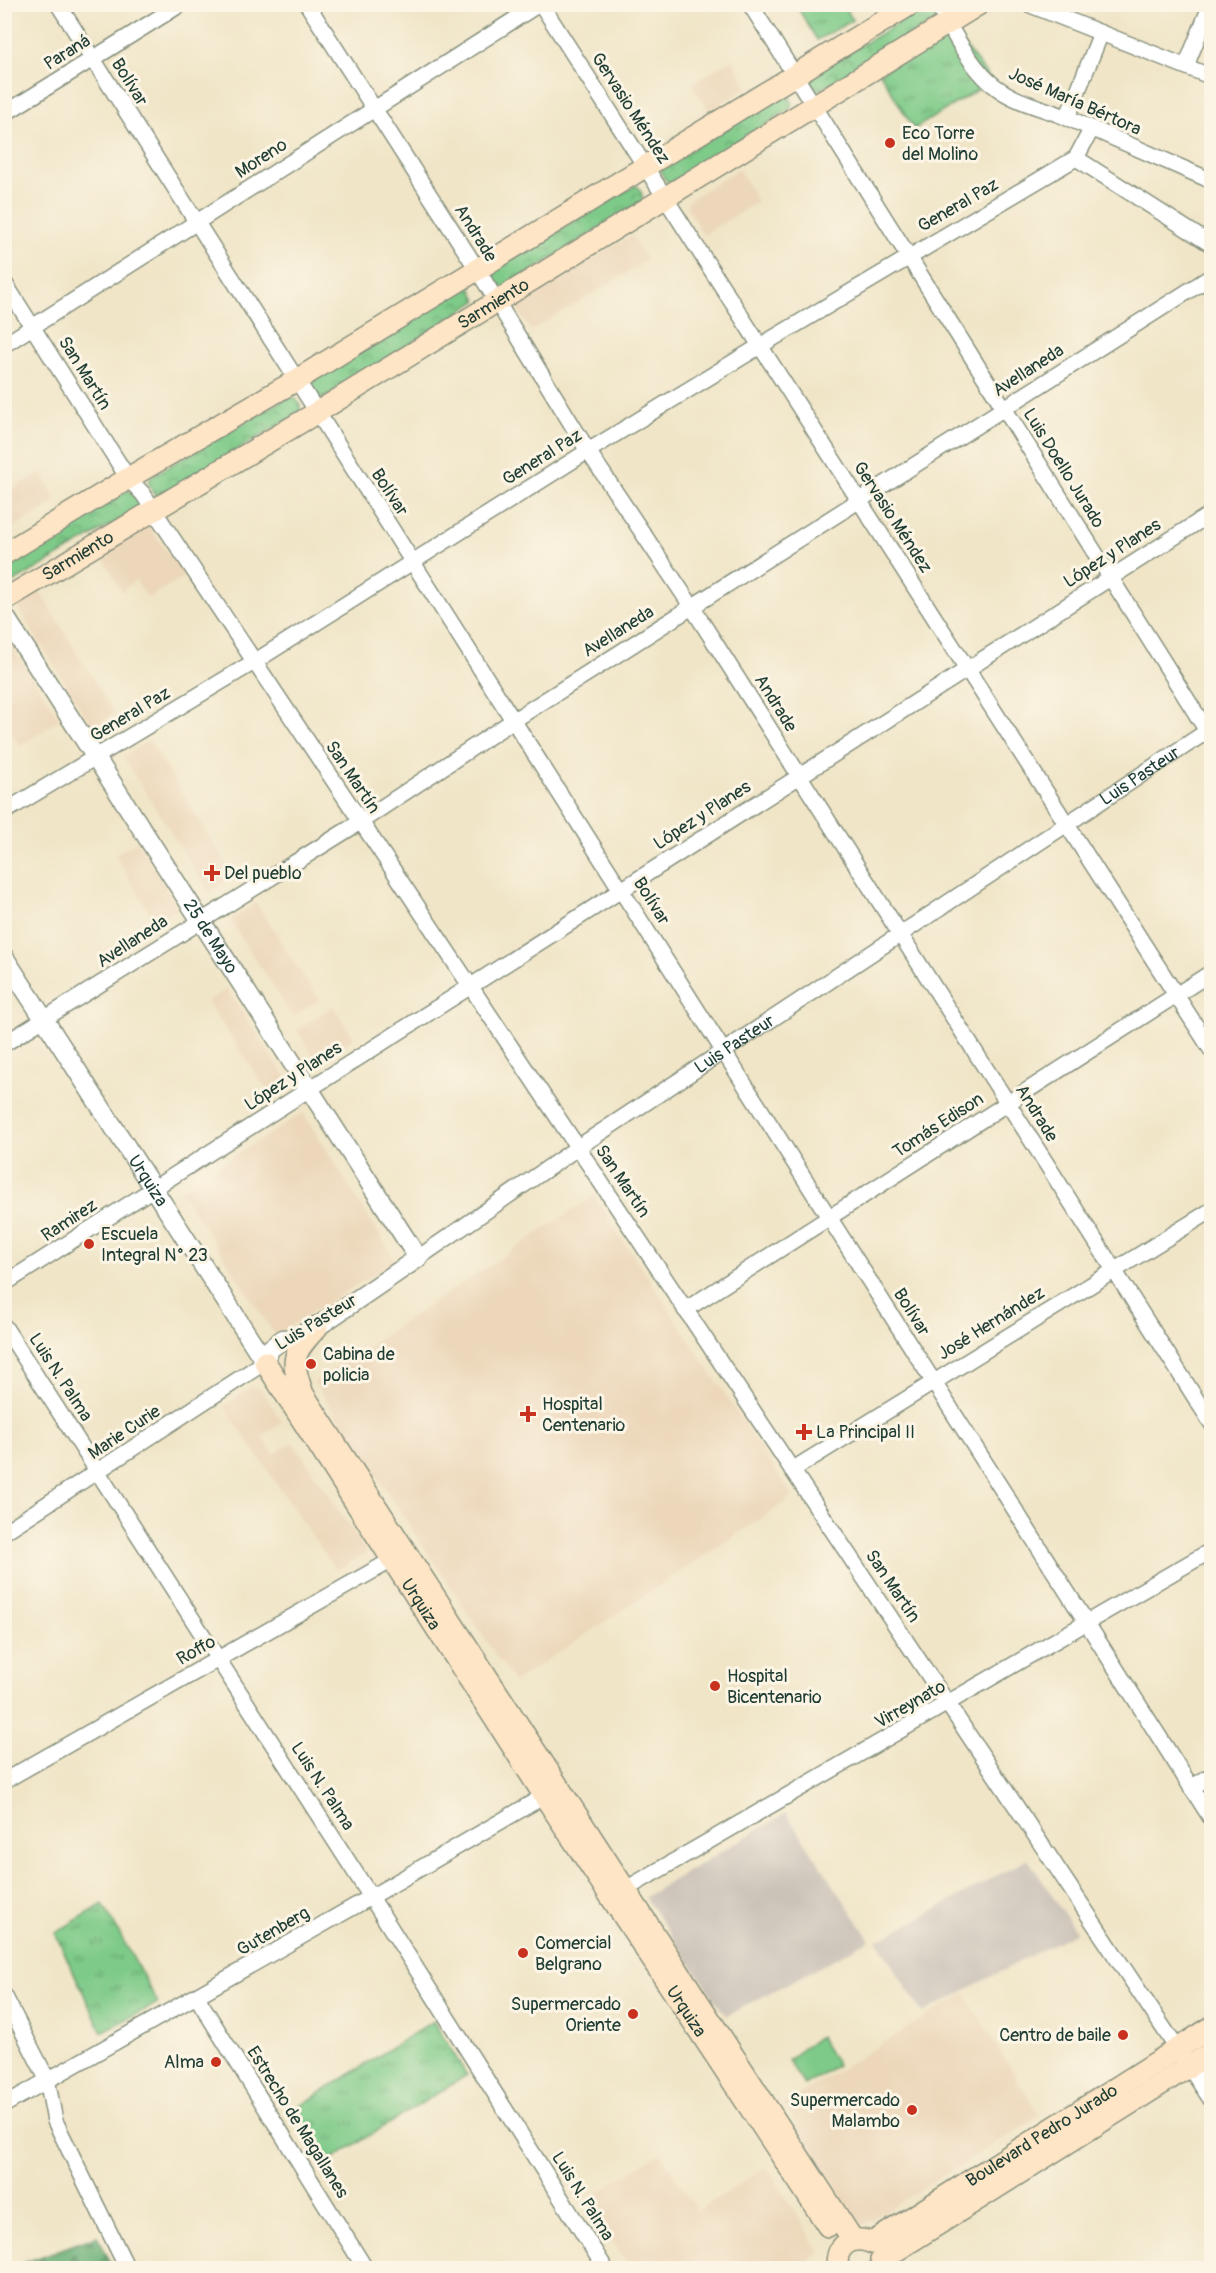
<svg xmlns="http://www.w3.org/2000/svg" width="1216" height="2273" font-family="Pangolin,sans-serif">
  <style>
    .built { fill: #ecd7ba }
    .industrial { fill: #cbc2b8 }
    .grass { fill: url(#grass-tufts); stroke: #4e845e; stroke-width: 1.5 }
    .forest { fill: url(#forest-firs); stroke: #427654; stroke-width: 1.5 }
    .park { fill: url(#park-crowns); stroke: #4e845e; stroke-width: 1.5 }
    .garden { fill: #7eca88; stroke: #4e845e; stroke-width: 1.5 }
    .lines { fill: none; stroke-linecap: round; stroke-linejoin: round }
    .minor-casing { stroke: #88917e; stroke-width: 18 }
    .tertiary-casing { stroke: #88917e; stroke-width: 21 }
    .secondary-casing { stroke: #88917e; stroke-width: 24 }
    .minor { stroke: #fff; stroke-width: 15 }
    .tertiary { stroke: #fff; stroke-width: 18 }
    .secondary { stroke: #fee5c5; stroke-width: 21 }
    .poi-dot { fill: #c8321e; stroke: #fcf5e5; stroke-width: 2 }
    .labels { text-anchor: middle; stroke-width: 6; stroke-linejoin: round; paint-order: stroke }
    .street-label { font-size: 18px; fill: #1f3d34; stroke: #fcf5e5 }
    .poi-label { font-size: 18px; fill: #1f3d34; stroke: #fcf5e5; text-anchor: start }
  </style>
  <defs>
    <pattern id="grass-tufts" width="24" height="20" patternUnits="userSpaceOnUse" patternTransform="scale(1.5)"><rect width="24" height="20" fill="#7eca88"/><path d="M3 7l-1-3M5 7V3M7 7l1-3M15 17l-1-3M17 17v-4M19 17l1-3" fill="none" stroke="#67a570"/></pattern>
    <pattern id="forest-firs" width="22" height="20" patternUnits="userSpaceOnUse" patternTransform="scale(1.5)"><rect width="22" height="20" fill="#66ae74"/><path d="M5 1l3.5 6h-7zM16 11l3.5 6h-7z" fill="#538f60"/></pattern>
    <pattern id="park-crowns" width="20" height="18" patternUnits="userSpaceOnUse" patternTransform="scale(1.5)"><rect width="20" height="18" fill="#7eca88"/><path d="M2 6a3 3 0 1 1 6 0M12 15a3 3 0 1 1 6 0" fill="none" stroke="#67a570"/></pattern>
  </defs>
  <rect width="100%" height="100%" fill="#fcf5e5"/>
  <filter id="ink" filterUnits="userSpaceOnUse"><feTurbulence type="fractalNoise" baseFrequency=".0167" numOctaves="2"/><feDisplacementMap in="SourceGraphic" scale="12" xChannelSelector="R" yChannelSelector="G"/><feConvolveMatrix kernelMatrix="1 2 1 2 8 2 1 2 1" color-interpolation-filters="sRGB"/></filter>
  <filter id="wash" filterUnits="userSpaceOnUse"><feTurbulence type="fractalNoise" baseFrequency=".008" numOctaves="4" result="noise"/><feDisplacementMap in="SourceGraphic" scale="24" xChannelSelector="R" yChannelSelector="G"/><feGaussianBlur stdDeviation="1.35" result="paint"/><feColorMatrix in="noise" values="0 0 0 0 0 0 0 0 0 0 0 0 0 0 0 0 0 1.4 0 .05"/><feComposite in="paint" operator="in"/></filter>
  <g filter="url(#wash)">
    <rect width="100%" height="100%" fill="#f0e5c7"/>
    <path class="built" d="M732,59L748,87L709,111L692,84Z
      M739,169L757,202L703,235L687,208L689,200Z
      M632,235L646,261L531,331L515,305Z
      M41,472L57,501L5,533V494Z
      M146,523L185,576L148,598L135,580L122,592L101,554Z
      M37,587L114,713L93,728L14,601Z
      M5,636L60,719L20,746L5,725Z
      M149,740L234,876L209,892L123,757Z
      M137,841L178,908L155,922L115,855Z
      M256,903L319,1000L293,1017L230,920Z
      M227,989L287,1079L268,1092L207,1002Z
      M333,1006L354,1038L317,1062L297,1030Z
      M303,1113L396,1261L275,1335L180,1190Z
      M594,1196L793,1497L514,1682L314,1382Z
      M251,1387L260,1388L282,1422L261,1437L274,1454L293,1442L367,1552L336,1571L224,1406Z
      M964,1993L1040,2116L860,2227L784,2104Z
      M660,2153L697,2211L767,2167L821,2253L797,2268H630L586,2200Z"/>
    <path class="industrial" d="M786,1813L870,1940L726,2016L645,1897Z
      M1028,1859L1076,1932L922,2013L877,1941Z"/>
    <path class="grass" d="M796,5H843L853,20L817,40Z
      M942,33L956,35L992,81L914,129L880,73Z
      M103,1904L158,2003L102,2032L55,1933Z
      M433,2021L467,2075L330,2160L291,2112Z"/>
    <path class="forest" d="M97,2236L114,2268H10Z"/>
    <path class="park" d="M929,5L933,6L937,17L934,21L820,90L814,89L810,81L814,73Z
      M786,92L792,102L790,109L673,182L669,183L663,177L661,168Z
      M636,185L641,191L643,200L505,288L494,281V269Z
      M466,286L472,289L477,301L322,400C314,396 309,389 312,380Z
      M292,395L300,404V412L159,497L153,493L148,482L152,476Z
      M128,490L139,500L138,509L4,588V562Z"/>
    <path class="garden" d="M819,2036L837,2065L804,2085L788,2060Z"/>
  </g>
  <g filter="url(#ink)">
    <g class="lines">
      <g class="minor-casing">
        <g id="minor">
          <path d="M58,4L1212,1820"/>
          <path d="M307,4L477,269L588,451L692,607L1212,1424"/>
          <path d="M541,4L1212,1051"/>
          <path d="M750,4L1212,739"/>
          <path d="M938,4C951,30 972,70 996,87C1017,103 1044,108 1068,118C1115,139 1163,160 1212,181"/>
          <path d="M1028,4L1212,77"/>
          <path d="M1186,66L1211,4"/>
          <path d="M4,114L181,4"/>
          <path d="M1067,118L1101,33"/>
          <path d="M1076,158L1212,245"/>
          <path d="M4,282L128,478L143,494L1212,2101"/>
          <path d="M4,345L539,4"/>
          <path d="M4,812L254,662L588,451L760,346L1076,158L1091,130"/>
          <path d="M4,1044L360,822L514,720L1212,276"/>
          <path id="s1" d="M418,1258L577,1148L1212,728"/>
          <path d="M4,1284L1212,513"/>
          <path d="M685,1310L1212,972"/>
          <path d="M4,1326L371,1897L605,2268"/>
          <path d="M792,1470L1212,1210"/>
          <path d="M4,1532L265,1362"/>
          <path d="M4,1781L399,1556"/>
          <path d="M1191,1788L1212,1775"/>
          <path d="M626,1889L1212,1550"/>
          <path d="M4,1995L47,2079L55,2121L127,2268"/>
          <path d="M197,1997L365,2268"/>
          <path d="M4,2105L371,1897L551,1792"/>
        </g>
      </g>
      <g class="tertiary-casing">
        <g id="tertiary">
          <path id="s2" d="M4,615L418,1258L317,1327L294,1338L283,1339L270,1349L265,1362"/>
          <path id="s3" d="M4,957L265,1362"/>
        </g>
      </g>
      <g class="secondary-casing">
        <g id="secondary">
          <path d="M4,554L142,470L295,381L911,4"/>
          <path id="s4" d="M4,600L316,413L979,4"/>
          <path d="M317,1327C292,1354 290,1359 303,1394L853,2240"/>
          <path id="s5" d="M265,1362L553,1809L828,2226"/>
          <path id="s6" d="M872,2243L1212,2027"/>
          <path d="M881,2260L1212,2052"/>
          <path d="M838,2268C834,2249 848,2236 867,2241"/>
        </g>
      </g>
      <use href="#minor" class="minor"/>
      <use href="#tertiary" class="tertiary"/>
      <use href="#secondary" class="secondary"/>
    </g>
  </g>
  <g class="poi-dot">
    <circle cx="890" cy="143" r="6"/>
    <path d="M209 864h6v6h6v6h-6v6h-6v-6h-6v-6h6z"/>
    <circle cx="89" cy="1244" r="6"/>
    <circle cx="311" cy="1364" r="6"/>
    <path d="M525 1405h6v6h6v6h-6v6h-6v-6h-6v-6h6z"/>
    <path d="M801 1423h6v6h6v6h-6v6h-6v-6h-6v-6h6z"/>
    <circle cx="715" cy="1686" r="6"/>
    <circle cx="523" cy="1953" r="6"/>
    <circle cx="633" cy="2014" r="6"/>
    <circle cx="1123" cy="2035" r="6"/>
    <circle cx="216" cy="2062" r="6"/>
    <circle cx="912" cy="2110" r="6"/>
  </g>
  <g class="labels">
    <g class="street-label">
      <text transform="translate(67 52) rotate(-32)" y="6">Paraná</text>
      <text transform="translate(130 82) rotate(58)" y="6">Bolívar</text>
      <text transform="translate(1075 101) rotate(24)" y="6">José María Bértora</text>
      <text transform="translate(631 108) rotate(57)" y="6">Gervasio Méndez</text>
      <text transform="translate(261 158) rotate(-33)" y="6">Moreno</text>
      <text transform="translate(958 205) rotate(-30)" y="6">General Paz</text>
      <text transform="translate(476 233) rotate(58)" y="6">Andrade</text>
      <text dy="6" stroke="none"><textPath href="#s4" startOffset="572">Sarmiento</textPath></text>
      <text transform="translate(1028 370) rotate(-33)" y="6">Avellaneda</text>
      <text transform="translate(85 373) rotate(58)" y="6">San Martín</text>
      <text transform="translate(542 457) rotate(-32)" y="6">General Paz</text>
      <text transform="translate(1064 468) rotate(58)" y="6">Luis Doello Jurado</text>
      <text transform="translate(390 492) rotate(57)" y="6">Bolívar</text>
      <text transform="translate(893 517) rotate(57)" y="6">Gervasio Méndez</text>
      <text transform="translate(1112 553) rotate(-33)" y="6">López y Planes</text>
      <text dy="6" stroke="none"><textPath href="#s4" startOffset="86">Sarmiento</textPath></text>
      <text transform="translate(618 631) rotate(-32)" y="6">Avellaneda</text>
      <text transform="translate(776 703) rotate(58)" y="6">Andrade</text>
      <text transform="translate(130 714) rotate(-31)" y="6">General Paz</text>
      <text dy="6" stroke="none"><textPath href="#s1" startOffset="868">Luis Pasteur</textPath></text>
      <text transform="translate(353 777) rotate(56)" y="6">San Martín</text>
      <text transform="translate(702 815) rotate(-33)" y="6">López y Planes</text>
      <text transform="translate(652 901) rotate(58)" y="6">Bolívar</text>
      <text dy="6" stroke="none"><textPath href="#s2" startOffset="382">25 de Mayo</textPath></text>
      <text transform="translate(132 941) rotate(-33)" y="6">Avellaneda</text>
      <text dy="6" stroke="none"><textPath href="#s1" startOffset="382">Luis Pasteur</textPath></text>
      <text transform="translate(293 1076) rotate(-33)" y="6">López y Planes</text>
      <text transform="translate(1037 1113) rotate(58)" y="6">Andrade</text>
      <text transform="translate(938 1125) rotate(-33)" y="6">Tomás Edison</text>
      <text dy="6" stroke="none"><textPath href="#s3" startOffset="266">Urquiza</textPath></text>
      <text transform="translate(623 1181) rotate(56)" y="6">San Martín</text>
      <text transform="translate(69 1220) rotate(-33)" y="6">Ramirez</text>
      <text transform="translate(912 1312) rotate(58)" y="6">Bolívar</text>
      <text transform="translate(316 1322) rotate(-31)" y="6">Luis Pasteur</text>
      <text transform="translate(991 1323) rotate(-32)" y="6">José Hernández</text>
      <text transform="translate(61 1377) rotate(57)" y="6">Luis N. Palma</text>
      <text transform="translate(124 1432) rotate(-34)" y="6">Marie Curie</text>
      <text transform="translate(893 1586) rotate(56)" y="6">San Martín</text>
      <text dy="6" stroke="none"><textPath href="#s5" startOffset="288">Urquiza</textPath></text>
      <text transform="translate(196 1650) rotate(-30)" y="6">Roffo</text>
      <text transform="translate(910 1704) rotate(-30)" y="6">Virreynato</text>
      <text transform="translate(323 1786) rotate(57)" y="6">Luis N. Palma</text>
      <text transform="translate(273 1931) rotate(-30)" y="6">Gutenberg</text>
      <text dy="6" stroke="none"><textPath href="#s5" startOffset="774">Urquiza</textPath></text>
      <text transform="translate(298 2122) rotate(58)" y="6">Estrecho de Magallanes</text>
      <text dy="6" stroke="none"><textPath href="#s6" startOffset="201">Boulevard Pedro Jurado</textPath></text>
      <text transform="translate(583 2196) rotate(58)" y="6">Luis N. Palma</text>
    </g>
    <g class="poi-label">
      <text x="902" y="139">Eco Torre<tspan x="902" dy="21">del Molino</tspan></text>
      <text x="224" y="879">Del pueblo</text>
      <text x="101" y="1240">Escuela<tspan x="101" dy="21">Integral N° 23</tspan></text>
      <text x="323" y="1360">Cabina de<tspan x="323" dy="21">policia</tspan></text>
      <text x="542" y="1410">Hospital<tspan x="542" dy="21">Centenario</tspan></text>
      <text x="816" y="1438">La Principal II</text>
      <text x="727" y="1682">Hospital<tspan x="727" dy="21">Bicentenario</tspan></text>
      <text x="535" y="1949">Comercial<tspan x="535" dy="21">Belgrano</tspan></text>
      <text x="621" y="2010" text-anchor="end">Supermercado<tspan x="621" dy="21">Oriente</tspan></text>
      <text x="1111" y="2041" text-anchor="end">Centro de baile</text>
      <text x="204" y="2068" text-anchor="end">Alma</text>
      <text x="900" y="2106" text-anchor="end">Supermercado<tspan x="900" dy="21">Malambo</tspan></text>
    </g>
  </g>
  <rect width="1216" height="2273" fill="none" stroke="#fcf5e5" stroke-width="24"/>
</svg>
